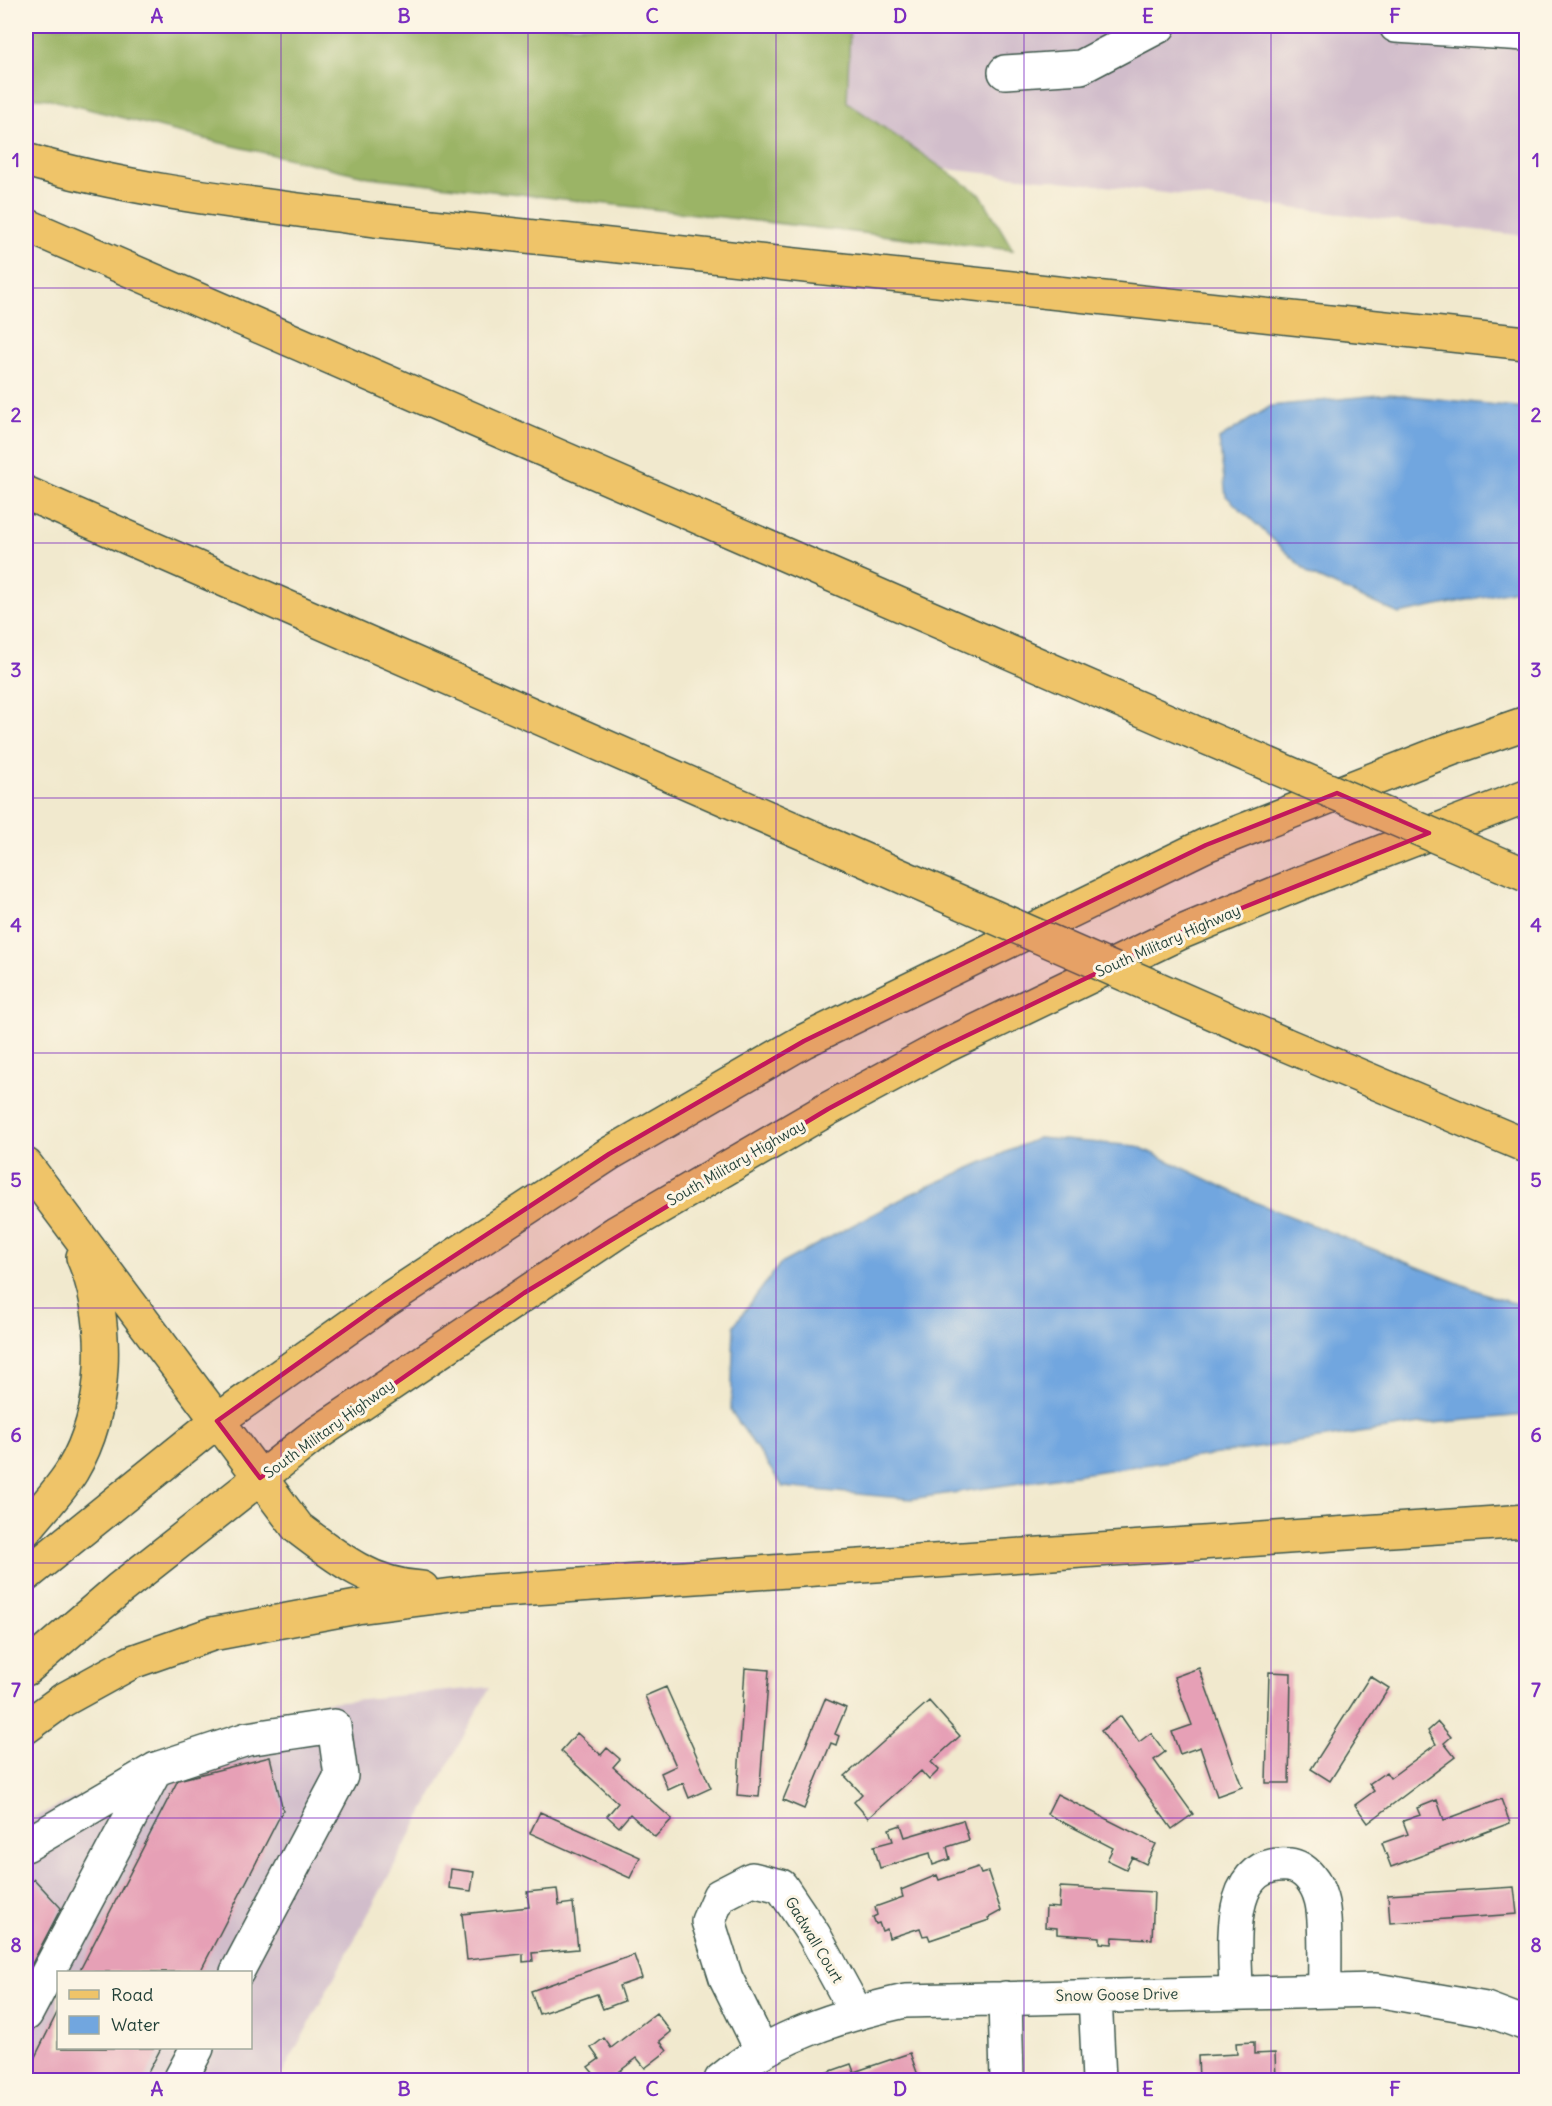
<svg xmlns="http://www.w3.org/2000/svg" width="1552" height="2106" font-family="Delius,sans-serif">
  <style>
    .industrial { fill: #d1bdcb; fill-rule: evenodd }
    .forest { fill: #9bb466; stroke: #5d784d; stroke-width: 1.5 }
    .water { fill: #71a6df; stroke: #48728a; stroke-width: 1.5 }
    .building { fill: #e6a0b6 }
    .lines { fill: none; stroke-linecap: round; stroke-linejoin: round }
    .minor-casing { stroke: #3e574b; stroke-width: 36 }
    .major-casing { stroke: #3e574b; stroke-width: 36 }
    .highway-casing { stroke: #3e574b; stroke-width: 36 }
    .minor { stroke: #fff; stroke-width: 33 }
    .major { stroke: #efc469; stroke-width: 33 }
    .highway { stroke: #efc469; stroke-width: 33 }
    .highway-bridge-casing { stroke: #3e574b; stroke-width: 36; stroke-linecap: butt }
    .highway-bridge { stroke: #efc469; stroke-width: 33 }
    .marked { fill: #c2185b; fill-opacity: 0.2; stroke: #c2185b; stroke-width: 4.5; stroke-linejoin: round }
    .grid { fill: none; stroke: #7b2cbf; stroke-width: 1.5; stroke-opacity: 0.55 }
    .labels { text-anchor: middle; stroke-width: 6; stroke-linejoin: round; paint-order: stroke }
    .street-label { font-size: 15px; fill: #1f3d34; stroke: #fcf5e5 }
    .neatline { fill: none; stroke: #7b2cbf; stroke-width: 2 }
    .grid-label { font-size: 20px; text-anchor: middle; font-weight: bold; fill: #7b2cbf }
  </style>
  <rect width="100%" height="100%" fill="#fcf5e5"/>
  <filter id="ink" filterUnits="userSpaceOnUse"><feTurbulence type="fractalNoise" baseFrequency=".0167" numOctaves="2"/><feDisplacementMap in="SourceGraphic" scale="12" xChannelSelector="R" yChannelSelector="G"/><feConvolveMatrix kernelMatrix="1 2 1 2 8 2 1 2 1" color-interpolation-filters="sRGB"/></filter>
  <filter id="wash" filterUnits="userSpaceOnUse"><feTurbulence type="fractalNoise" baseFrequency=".008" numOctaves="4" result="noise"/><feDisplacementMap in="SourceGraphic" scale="24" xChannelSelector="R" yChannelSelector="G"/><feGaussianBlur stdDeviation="1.35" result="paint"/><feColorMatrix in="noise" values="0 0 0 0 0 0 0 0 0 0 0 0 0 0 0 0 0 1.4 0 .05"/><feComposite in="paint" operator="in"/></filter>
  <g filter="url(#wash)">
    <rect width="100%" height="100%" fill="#f1e9ce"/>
    <path class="industrial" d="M404,26H1526V236L1097,185L269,97Z
      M490,1687L279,2080H26V1821L149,1764L320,1703ZM58,1972H250V2048H58Z"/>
    <path class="forest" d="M26,26H850L847,102L981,195L1013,250L369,177L217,142L49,99L26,97Z"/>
    <path class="water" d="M1389,394L1526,408V588L1399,614L1311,575L1226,496L1219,439L1271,406Z
      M1038,1138L1137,1146L1257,1203L1496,1298L1526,1306V1415L1421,1424L911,1499L783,1487L731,1411L734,1325L780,1264L911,1194Z"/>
    <g id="blocks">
      <path class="building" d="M745,1668L769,1670L759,1797L737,1795Z
        M1199,1668L1242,1787L1217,1796L1200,1747L1180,1754L1172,1732L1192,1725L1174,1677Z
        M1269,1672L1291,1673L1289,1783H1266Z
        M1370,1676L1389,1688L1330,1781L1311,1769Z
        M666,1687L711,1788L689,1798L683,1783L668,1790L661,1773L676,1766L645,1696Z
        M825,1699L846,1708L835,1734L839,1736L836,1745L831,1743L804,1809L783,1800Z
        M929,1701L960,1736L931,1762L939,1770L929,1780L921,1771L868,1818L854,1802L862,1794L845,1776Z
        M1121,1716L1139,1742L1151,1733L1165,1752L1154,1760L1193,1814L1172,1829L1101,1731Z
        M1438,1722L1451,1737L1444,1743L1455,1757L1368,1823L1355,1805L1374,1791L1369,1784L1386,1772L1390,1778L1436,1744L1428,1731Z
        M577,1733L601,1755L607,1748L620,1759L613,1767L672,1819L655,1837L630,1814L619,1827L607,1816L618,1803L561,1751Z
        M270,1757L283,1810L200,1972H79L178,1780Z
        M1057,1794L1156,1844L1146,1864L1132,1857L1126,1869L1107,1860L1113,1848L1047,1814Z
        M1501,1799L1510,1823L1391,1867L1382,1843L1408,1834L1403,1821L1420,1815L1417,1808L1437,1800L1444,1820Z
        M540,1812L640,1857L630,1878L530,1833Z
        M963,1820L969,1840L947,1847L950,1859L933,1865L930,1853L880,1868L874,1846L893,1841L889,1829L901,1825L905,1837Z
        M978,1867L981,1874L988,1872L1001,1911L988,1918L989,1920L930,1940L928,1935L923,1936L920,1928L889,1938L887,1929L882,1931L879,1923L876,1924L873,1917L877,1915L875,1907L903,1897L901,1890L937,1875L939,1880Z
        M451,1869L474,1872L471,1891L449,1888Z
        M34,1879L61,1908L26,1975V1887Z
        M1060,1887L1154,1892L1152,1939L1113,1937L1112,1944L1100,1943V1937L1057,1934V1928L1045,1927L1046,1907L1059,1908Z
        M1514,1887L1517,1914L1390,1923L1388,1895Z
        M557,1889L559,1905L573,1903L578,1949L532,1953L533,1961L523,1962V1954L467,1960L462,1914L529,1907L527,1892Z
        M634,1955L642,1978L619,1986L624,2001L603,2009L597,1994L539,2014L531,1991Z
        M58,2011V2048H161L144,2080H26V2075Z
        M656,2013L671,2032L660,2041L667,2051L645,2068L637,2058L608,2080H599L588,2067L599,2059L591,2048L604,2038L611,2048Z
        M1254,2042V2054L1275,2053L1276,2080H1199L1198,2056L1237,2054L1236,2043Z
        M910,2053L919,2078L914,2080H827L825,2073L851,2064L854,2072Z"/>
    </g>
  </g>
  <g filter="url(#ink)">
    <use href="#blocks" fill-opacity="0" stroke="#3e574b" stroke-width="1.5"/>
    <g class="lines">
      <g class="minor-casing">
        <path id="minor" d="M1396,26L1526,34
          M1005,72L1081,67L1159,26
          M26,1845L156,1769L247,1739L334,1726L341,1776L237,1972
          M1236,1992C1236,1951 1222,1859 1289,1865C1306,1867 1317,1884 1321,1899C1327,1919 1324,1968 1325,1991
          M1095,1996L1099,2080
          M1005,1998L1007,2080
          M26,2014L156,1769
          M762,2051L726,1978L708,1921L719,1896L752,1879L781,1886L814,1935L856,2012
          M180,2080L197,2048
          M721,2080C771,2037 842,2015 905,2001L1376,1990L1486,2009L1526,2024"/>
      </g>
      <g class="major-casing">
        <path id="major" d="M26,1575L217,1421L384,1302L609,1154L804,1041L1206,845L1451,749L1526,723
          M26,1669L119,1589L312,1437L617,1232L828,1109L941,1048L1182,932L1301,883L1526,796"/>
      </g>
      <g class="highway-casing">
        <path id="highway" d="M26,160C139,193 258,204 375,220L1526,343
          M26,225L1191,731
          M26,493L837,848
          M1284,1044L1526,1146
          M26,1165L298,1528C336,1557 372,1586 422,1588
          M26,1529C41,1510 59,1492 72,1471C108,1411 110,1320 83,1257
          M26,1727L63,1700L132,1662L212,1634L357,1607L476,1592L1526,1521"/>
      </g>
      <use href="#minor" class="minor"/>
      <use href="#major" class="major"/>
      <use href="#highway" class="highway"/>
      <g class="highway-bridge-casing">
        <path id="highway-bridge" d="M1191,731L1526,875
          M837,848L1284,1044"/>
      </g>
      <use href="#highway-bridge" class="highway-bridge"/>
    </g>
  </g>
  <path class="marked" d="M1337,793L1429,833L1182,932L941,1048L828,1109L524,1293L260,1478L217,1421L384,1302L609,1154L804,1041L1206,845Z"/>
  <path class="grid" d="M281,26V2080M528,26V2080M776,26V2080M1024,26V2080M1271,26V2080M26,288H1526M26,543H1526M26,798H1526M26,1053H1526M26,1308H1526M26,1563H1526M26,1818H1526"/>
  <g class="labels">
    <g class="street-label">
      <text transform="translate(1168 941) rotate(-24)" y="5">South Military Highway</text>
      <text transform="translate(736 1163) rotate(-30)" y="5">South Military Highway</text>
      <text transform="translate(329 1429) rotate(-36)" y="5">South Military Highway</text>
      <text transform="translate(814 1940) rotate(59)" y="5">Gadwall Court</text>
      <text transform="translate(1117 1995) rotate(-1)" y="5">Snow Goose Drive</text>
    </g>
  </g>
  <rect width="1552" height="2106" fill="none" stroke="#fcf5e5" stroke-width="66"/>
  <rect x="57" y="1971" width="195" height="78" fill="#fcf5e5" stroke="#a4ab9e" stroke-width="1.5"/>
  <rect x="69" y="1990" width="30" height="9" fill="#efc469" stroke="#a4ab9e" stroke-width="1.5"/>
  <text x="111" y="2001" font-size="18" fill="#1f3d34">Road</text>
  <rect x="69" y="2016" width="30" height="18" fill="#71a6df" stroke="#a4ab9e" stroke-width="1.5"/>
  <text x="111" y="2031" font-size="18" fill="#1f3d34">Water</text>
  <rect x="33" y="33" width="1486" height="2040" class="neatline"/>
  <g class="grid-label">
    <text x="157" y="23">A</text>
    <text x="404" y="23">B</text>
    <text x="652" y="23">C</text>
    <text x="900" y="23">D</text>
    <text x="1148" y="23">E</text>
    <text x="1395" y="23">F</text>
    <text x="16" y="167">1</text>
    <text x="1536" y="167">1</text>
    <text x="16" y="422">2</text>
    <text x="1536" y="422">2</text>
    <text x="16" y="677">3</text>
    <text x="1536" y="677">3</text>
    <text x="16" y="932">4</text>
    <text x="1536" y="932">4</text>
    <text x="16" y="1187">5</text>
    <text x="1536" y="1187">5</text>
    <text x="16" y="1442">6</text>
    <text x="1536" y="1442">6</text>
    <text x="16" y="1697">7</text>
    <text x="1536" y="1697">7</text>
    <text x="16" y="1952">8</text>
    <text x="1536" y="1952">8</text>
    <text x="157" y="2096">A</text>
    <text x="404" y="2096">B</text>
    <text x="652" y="2096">C</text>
    <text x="900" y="2096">D</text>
    <text x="1148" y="2096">E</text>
    <text x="1395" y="2096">F</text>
  </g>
</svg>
